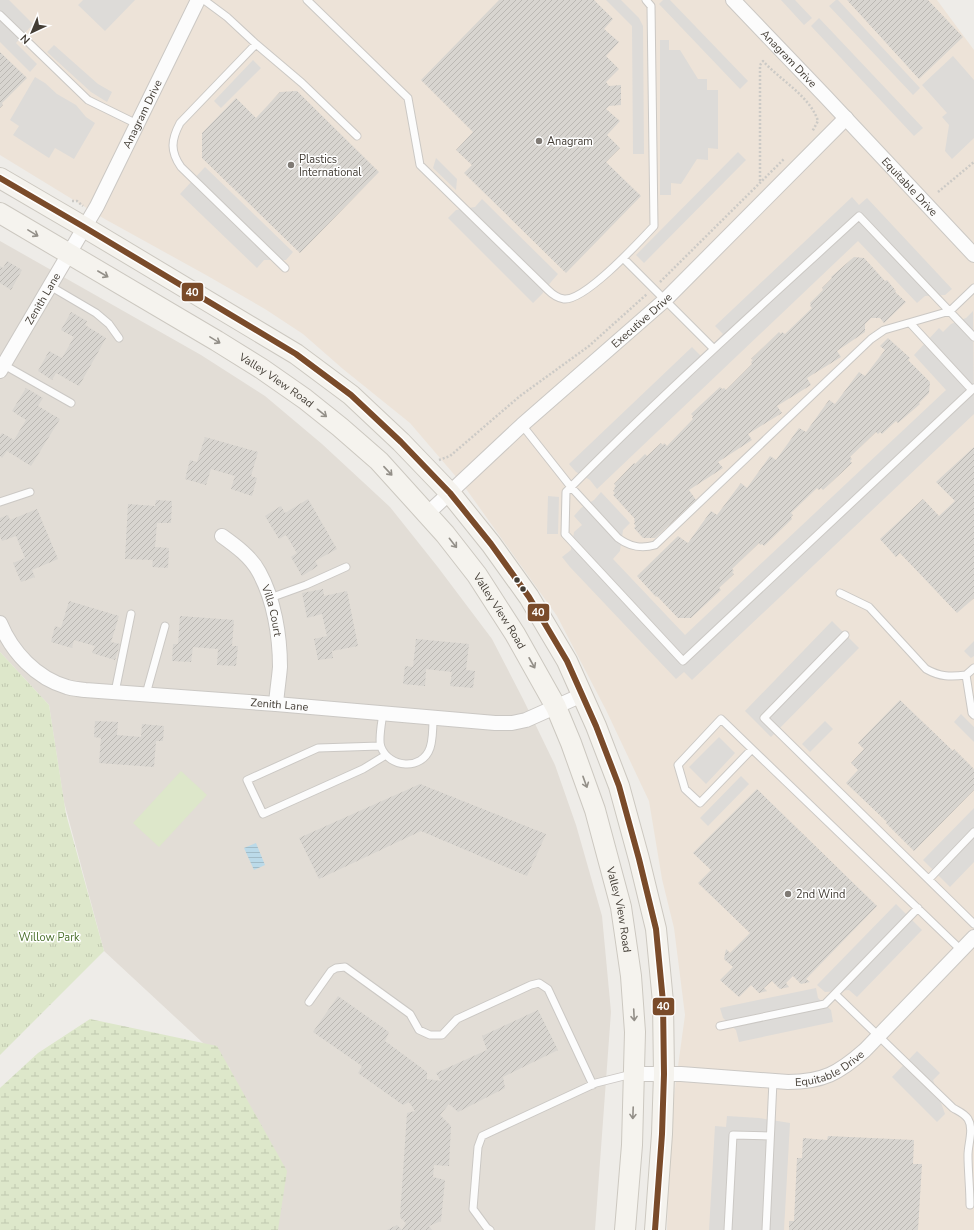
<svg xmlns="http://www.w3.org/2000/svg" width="974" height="1230" font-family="'Nunito Sans',sans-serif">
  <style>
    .residential { fill: #e2ddd6 }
    .commercial { fill: #ede3d8 }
    .grass { fill: url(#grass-tufts) }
    .wetland { fill: url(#wetland-marsh) }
    .garden { fill: #dde7ca }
    .parking { fill: #dddbd8 }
    .water { fill: url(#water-rules) }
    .building { fill: url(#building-hatch) }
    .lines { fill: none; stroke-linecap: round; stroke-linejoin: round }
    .lane-casing { stroke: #cbc8c4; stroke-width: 9 }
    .street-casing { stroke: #cbc8c4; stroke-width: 16 }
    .secondary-casing { stroke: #ccc8c0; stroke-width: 22 }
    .path { stroke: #cccac6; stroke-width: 2.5; stroke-dasharray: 2 2; stroke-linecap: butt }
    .lane { stroke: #fcfcfc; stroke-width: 7 }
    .street { stroke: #fcfcfc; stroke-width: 14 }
    .secondary { stroke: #f5f3ee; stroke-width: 20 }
    .bus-1-casing { stroke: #fff; stroke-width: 9 }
    .bus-1 { stroke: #7a4b2a; stroke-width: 6 }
    .oneway { stroke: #938f88 }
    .poi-dot { fill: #7f7a74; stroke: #fff; stroke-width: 1.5 }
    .bus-dot { fill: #433d35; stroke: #fff; stroke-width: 1.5 }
    .labels { text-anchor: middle; stroke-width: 3; stroke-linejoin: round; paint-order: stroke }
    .street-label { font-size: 11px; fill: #433d35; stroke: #fff }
    .poi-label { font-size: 11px; fill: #433d35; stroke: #fff; text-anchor: start }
    .park-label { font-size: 11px; fill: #4b702d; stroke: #fff }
    .line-badge { stroke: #fff; stroke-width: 1.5 }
    .badge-label { font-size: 11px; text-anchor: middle; font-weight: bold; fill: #fff }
  </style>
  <defs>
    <pattern id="grass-tufts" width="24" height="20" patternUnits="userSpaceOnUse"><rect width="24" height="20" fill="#dde7ca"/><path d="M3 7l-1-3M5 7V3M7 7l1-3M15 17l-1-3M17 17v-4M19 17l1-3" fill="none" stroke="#bfc7ae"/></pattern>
    <pattern id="wetland-marsh" width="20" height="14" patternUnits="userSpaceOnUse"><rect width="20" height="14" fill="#dde7ca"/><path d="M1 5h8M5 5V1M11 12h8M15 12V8" fill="none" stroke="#bfc7ae"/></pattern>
    <pattern id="water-rules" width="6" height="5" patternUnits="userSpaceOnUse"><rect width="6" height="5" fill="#bbdae9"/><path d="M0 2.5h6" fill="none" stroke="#a2bcc8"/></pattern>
    <pattern id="building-hatch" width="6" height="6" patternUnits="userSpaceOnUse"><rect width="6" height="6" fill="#d8d5d0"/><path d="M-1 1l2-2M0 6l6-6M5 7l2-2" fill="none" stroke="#bbb8b3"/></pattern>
  </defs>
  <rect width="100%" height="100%" fill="#eeece8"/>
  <path class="residential" d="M0,241L201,355L265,396L322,444L390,507L437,566L492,639L523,699L555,765L576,825L602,916L611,1012L595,1230H238L230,1068L104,951L64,802L49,705L0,652Z"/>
  <path class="commercial" d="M0,0H937L974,50V1230H667L670,1125L685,1015L674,928L662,879L649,801L606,710L557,616L464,486L410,423L343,369L303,334L265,309L206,275L103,218L0,155Z"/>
  <path class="grass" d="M0,652L49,705L66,814L104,951L0,1055Z"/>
  <path class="wetland" d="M90,1019L217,1046L287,1171L278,1230H0V1088L38,1053Z"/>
  <path class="garden" d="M181,771L207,795L159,847L133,823Z"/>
  <path class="parking" d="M0,0H9L33,24L16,43L37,64L30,72L0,42Z
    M83,0H135L105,31L78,5Z
    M606,0H621L639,18L643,26L644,154H633L632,26Z
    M663,0H670L748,81L740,89L659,4Z
    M781,0H795L812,18L804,25Z
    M836,0H838L920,88L913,95L829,6Z
    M819,18L923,128L914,136L811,26Z
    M660,40H669V50H680L698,79H707V90H718V149L708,148V160L697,159L681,184L671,183V195H660Z
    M54,45L98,84L112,92L107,102L91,92L47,52Z
    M953,56L974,80V138L952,159L945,151L949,125L942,117L947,113L922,85Z
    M253,60L261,68L221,108L214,101Z
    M35,77L45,83L57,94L76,105L86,117L95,123L74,159L55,148L49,158L13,135L19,126L10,120Z
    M738,152L746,160L644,263L636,255Z
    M436,158L457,179L456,190L433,168Z
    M205,167L293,252L286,260H264L257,268L180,194Z
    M852,197L859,205L867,198L952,289L945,295L925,296L917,303L858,241L597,489L590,480L576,472L569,464L692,347L701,356L723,334L715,326Z
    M482,199L558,274L551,282L542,294L533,303L448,218L456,210L475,207Z
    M973,311L974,414L692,680L684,672L676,679L570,567L562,557L571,550L574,532L582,525L574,516L581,508L594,500L601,492L630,523L623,530L620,551L613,559L685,635L946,390L914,355L939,328L943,332L951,324L966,318Z
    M548,496L559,497L558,534H547Z
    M832,621L859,648L771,737L745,711Z
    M974,641V656L971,658L964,651Z
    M961,714L974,727V742L954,722Z
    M825,721L833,729L810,752L802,744Z
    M719,737L735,753L706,784L689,767Z
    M741,776L749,784L708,826L700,818Z
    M974,808V862L950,887L923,860Z
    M896,904L922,930L857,997L849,990L825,992L817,985Z
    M816,988L818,998L831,1010L833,1022L739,1042L736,1030L723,1018L720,1008Z
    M917,1051L940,1073L933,1080L945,1114L937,1122L892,1077Z
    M727,1116L759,1118L790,1123L784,1230H709L715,1126L726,1127Z"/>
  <path class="water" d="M256,843L265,865L254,870L244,848Z"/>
  <path class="building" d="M499,0H594L613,19L604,29L619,42L606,56L619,69L606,82L609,86L621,85V105L609,106L606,109L620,121L607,135L620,148L606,162L641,196L566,273L464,173L472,165L456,150L473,132L421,80Z
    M847,0H928L963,37L919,79Z
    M0,52L27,78L2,103L3,105L0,108Z
    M297,91L379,172L300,253L202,158V133L236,98L256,118L280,92Z
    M854,257L864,258L885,281L887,280L896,291L895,292L906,302L884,323L880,318H871L865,324V332L837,351L841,357L807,378L811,385L777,406L782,413L748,434L752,440L718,462L723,468L689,490L696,500L655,538H643L634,528L636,526L634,524L635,522L634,520L635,519L613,495L615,493L613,491L615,489L614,488L616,486L614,484L634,463L635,464L645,454L647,456L661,443L663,445L664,443L667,446L693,419L692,418L693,416L691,414L720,387L722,389L724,388L726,390L752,364L751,362L753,360L751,359L779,332L781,334L782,332L785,334L812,308L810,306L811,305L810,303L823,290L822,288L832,278L831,277Z
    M7,261L22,270L11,290L0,283V266L3,268Z
    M71,312L87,321L85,325L106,338L79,386L56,373L52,380L38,371L49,351L62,358L74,337L61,330Z
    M888,338L910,358L908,360L930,382L929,393L919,403L920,404L898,423L896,421L882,434L880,432L878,434L876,432L850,457L852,459L850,461L852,463L823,490L821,488L819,490L817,488L791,513L793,515L791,517L792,519L764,546L762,544L760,545L759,543L732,569L734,571L732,572L734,574L719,588L721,590L691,618H678L657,596L656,597L637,576L678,536L688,543L711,511L717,515L741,483L747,488L770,456L776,460L799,428L806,432L829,400L835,404L859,372L865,376L885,350L880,346Z
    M26,388L43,398L38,406L60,419L31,466L7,451L2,458L0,456V436L2,433L14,440L26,420L12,411Z
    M205,437L258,452L251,476L257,478L252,496L231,489L235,476L211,469L206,485L185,479L190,460L197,462Z
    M974,447V598L957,613L900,553L896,557L880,539L923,499L939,516L955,501L936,482Z
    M308,499L337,549L315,561L318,566L302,576L291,557L297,553L286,535L279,539L265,516L281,506L285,513Z
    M156,500L172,501L171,523H157L155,547L169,548L168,568L152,567L153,560L125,559L128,504L155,506Z
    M37,509L58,559L32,570L35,577L21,582L13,563L25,558L16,536L2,541L0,536V518L8,515L10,520Z
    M323,589L324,596L347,591L358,646L332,651L333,658L318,660L314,639L327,636L322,614L307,618L302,593Z
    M69,601L119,616L111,642L120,644L115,660L92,653L95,646L74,640L72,648L51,642L55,626L61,628Z
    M180,616L234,620L232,646H238L236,666L217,665L218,649L193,647L191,662L172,661L173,644H178Z
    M416,639L469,644L466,670L475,671L473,688L450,686L452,672L426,669L425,686L403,684L405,666L413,667Z
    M900,700L953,751L954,749L974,769V790L914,851L886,823L887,822L846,783L858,770L851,763L864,749L858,743Z
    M95,721L118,722L117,735L141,737L142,724L164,726L163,741H156L154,767L99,763L101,738L94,737Z
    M420,784L546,834L527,876L421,831L319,879L299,838Z
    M757,789L877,906L806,979L810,982L801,984L793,976L786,983L789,987L780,989L772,981L764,988L767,991L759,993L751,985L739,997L720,980L733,967L724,959L726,949L730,953L750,933L698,883L711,870L693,853Z
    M338,996L389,1032L385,1041L427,1072V1079L441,1081L436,1073L487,1050L482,1036L538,1010L558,1050L503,1077L505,1088L458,1112L449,1104L440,1115L451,1126L449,1166L434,1165L433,1177L445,1180L441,1221L429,1226L432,1230H387L397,1225L402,1230L406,1223L400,1217L407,1113L415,1111L409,1102L403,1105L358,1073L362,1066L313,1032Z
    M828,1136L914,1140L913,1164H922L918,1230H789V1221H794L797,1158H802L803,1138L827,1140Z"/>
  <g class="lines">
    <g class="lane-casing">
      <path id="lane" d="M204,0L227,17L256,44L302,83L357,136
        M307,0L408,98L420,165L548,290C553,295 557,298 564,299C585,301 639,242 654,226L651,6L646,0
        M0,15L88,100L137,124
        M256,44L180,123C171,140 170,151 181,167L285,268
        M623,258L714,349
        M50,286L96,313L109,324L119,338
        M910,323L972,390
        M974,337L859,216C760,307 660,396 566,492L565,534L683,661L974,388
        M4,365L71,403
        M522,425L571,487L618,538C630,547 641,549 655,545L871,339L884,330L950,311L974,288
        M0,502L30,492
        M840,593L869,607L926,669C940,677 951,677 966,675L972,713L974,715
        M270,598L306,585L346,567
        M845,635L764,718L974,924
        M966,675L974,668
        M115,692L131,614
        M146,694L165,626
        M383,713C382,721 378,740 381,747C389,768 422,771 430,748C433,739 433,727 433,717
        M380,746L318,748L247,780L263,814L363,769L386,755
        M752,749L700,803L685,789L678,765L721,719L752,749L961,950
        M929,879L974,832
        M835,994L953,1108C958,1111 964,1113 968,1119C974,1129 968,1144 968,1155C968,1171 970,1188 970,1205
        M309,1002L331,971L336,968L345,967L410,1014L419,1030L430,1035H442L457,1019L531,985L539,983L548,989L593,1085
        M720,1026L825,1004L918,908
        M490,1230L487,1228L473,1209L478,1147L482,1136L596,1083L632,1074
        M728,1230L733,1135L770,1136
        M766,1230L773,1081"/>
    </g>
    <g class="street-casing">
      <g id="street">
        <path id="s1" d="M733,0L824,95L974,255"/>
        <path id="s2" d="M0,371L97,206L198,0"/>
        <path id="s3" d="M427,514L522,425L665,300L846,118"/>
        <path id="s4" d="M222,536C236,546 251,557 259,572C274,599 280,636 280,667C279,679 277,691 276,704"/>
        <path id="s5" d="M0,623C12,652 36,678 67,687C73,689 79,689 85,690L276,704L495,723H512L526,720L582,695"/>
        <path id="s6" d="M634,1074H681L788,1082C823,1082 839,1073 865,1050L974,937"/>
      </g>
    </g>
    <g class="secondary-casing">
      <g id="secondary">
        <path d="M0,178L84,227L296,354L351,395L401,442L450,493L491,544L529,597L567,661L596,726L619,786L639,859L656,929L663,1002L664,1074L662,1134L655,1230"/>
        <path id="s7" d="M0,213L217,341L262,369L305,399L340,427L379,461L445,534L477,575L515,634L556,707L571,743L595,810L621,907L631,976L635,1032L632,1145L625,1230"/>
      </g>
    </g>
    <path class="path" d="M760,181V65L763,61C780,80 810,96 818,121L812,132
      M938,192L974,162
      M72,201H77L83,206
      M660,282L784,159
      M439,460L450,456L520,396L589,346L647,294"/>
    <use href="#lane" class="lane"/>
    <use href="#street" class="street"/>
    <use href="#secondary" class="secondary"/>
    <g class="bus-1-casing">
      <path id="bus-1" d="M0,178L84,227L296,354L351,395L401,442L450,493L491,544L529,597L567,661L596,726L619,786L639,859L656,929L663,1002L664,1074L662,1134L655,1230"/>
    </g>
    <use href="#bus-1" class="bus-1"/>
  </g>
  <defs><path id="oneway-shaft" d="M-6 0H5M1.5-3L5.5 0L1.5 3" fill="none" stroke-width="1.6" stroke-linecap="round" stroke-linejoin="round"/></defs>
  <g class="oneway">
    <use href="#oneway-shaft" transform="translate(33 233) rotate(31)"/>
    <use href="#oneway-shaft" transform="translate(103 274) rotate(30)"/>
    <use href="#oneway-shaft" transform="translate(215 340) rotate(31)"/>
    <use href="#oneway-shaft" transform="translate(322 413) rotate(39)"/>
    <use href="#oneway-shaft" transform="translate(388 471) rotate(47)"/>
    <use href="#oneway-shaft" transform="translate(453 543) rotate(52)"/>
    <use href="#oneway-shaft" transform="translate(532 663) rotate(61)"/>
    <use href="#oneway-shaft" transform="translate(585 782) rotate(70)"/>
    <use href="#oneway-shaft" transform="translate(634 1015) rotate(87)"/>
    <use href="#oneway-shaft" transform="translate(633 1113) rotate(92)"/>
  </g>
  <g class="poi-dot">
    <circle cx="539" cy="141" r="4"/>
    <circle cx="291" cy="165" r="4"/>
    <circle cx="788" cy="894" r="4"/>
  </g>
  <g class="bus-dot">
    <circle cx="517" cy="580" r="3.5"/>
    <circle cx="523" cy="589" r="3.5"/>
  </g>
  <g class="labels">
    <g class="street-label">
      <text dy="4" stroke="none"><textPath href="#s1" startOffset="81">Anagram Drive</textPath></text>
      <text dy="4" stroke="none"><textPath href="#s2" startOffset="294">Anagram Drive</textPath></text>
      <text dy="4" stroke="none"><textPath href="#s1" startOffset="257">Equitable Drive</textPath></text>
      <text dy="4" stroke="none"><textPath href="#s2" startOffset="84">Zenith Lane</textPath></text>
      <text dy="4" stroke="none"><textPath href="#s3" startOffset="289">Executive Drive</textPath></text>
      <text dy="4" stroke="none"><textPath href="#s7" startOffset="323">Valley View Road</textPath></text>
      <text dy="4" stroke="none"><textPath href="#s4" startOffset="93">Villa Court</textPath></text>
      <text dy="4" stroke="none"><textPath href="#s7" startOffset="647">Valley View Road</textPath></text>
      <text dy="4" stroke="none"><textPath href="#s5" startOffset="309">Zenith Lane</textPath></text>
      <text dy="4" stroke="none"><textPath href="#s7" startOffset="971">Valley View Road</textPath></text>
      <text dy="4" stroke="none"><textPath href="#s6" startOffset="199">Equitable Drive</textPath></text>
    </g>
    <g class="poi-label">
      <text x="547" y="145">Anagram</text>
      <text x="299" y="163">Plastics<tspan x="299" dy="13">International</tspan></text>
      <text x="796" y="898">2nd Wind</text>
    </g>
    <g class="park-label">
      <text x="49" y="941">Willow Park</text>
    </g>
  </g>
  <g class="line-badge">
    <rect x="181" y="282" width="23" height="20" rx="4" fill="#7a4b2a"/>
    <rect x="527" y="603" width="23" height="19" rx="4" fill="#7a4b2a"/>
    <rect x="652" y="997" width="23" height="19" rx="4" fill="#7a4b2a"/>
  </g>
  <g class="badge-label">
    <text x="192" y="296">40</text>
    <text x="538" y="616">40</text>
    <text x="663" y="1010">40</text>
  </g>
  <g transform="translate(32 32) rotate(224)" stroke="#ffffff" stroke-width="3" paint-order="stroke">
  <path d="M0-3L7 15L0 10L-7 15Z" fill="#433d35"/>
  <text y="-6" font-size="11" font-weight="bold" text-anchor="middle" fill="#433d35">N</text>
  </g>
</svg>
